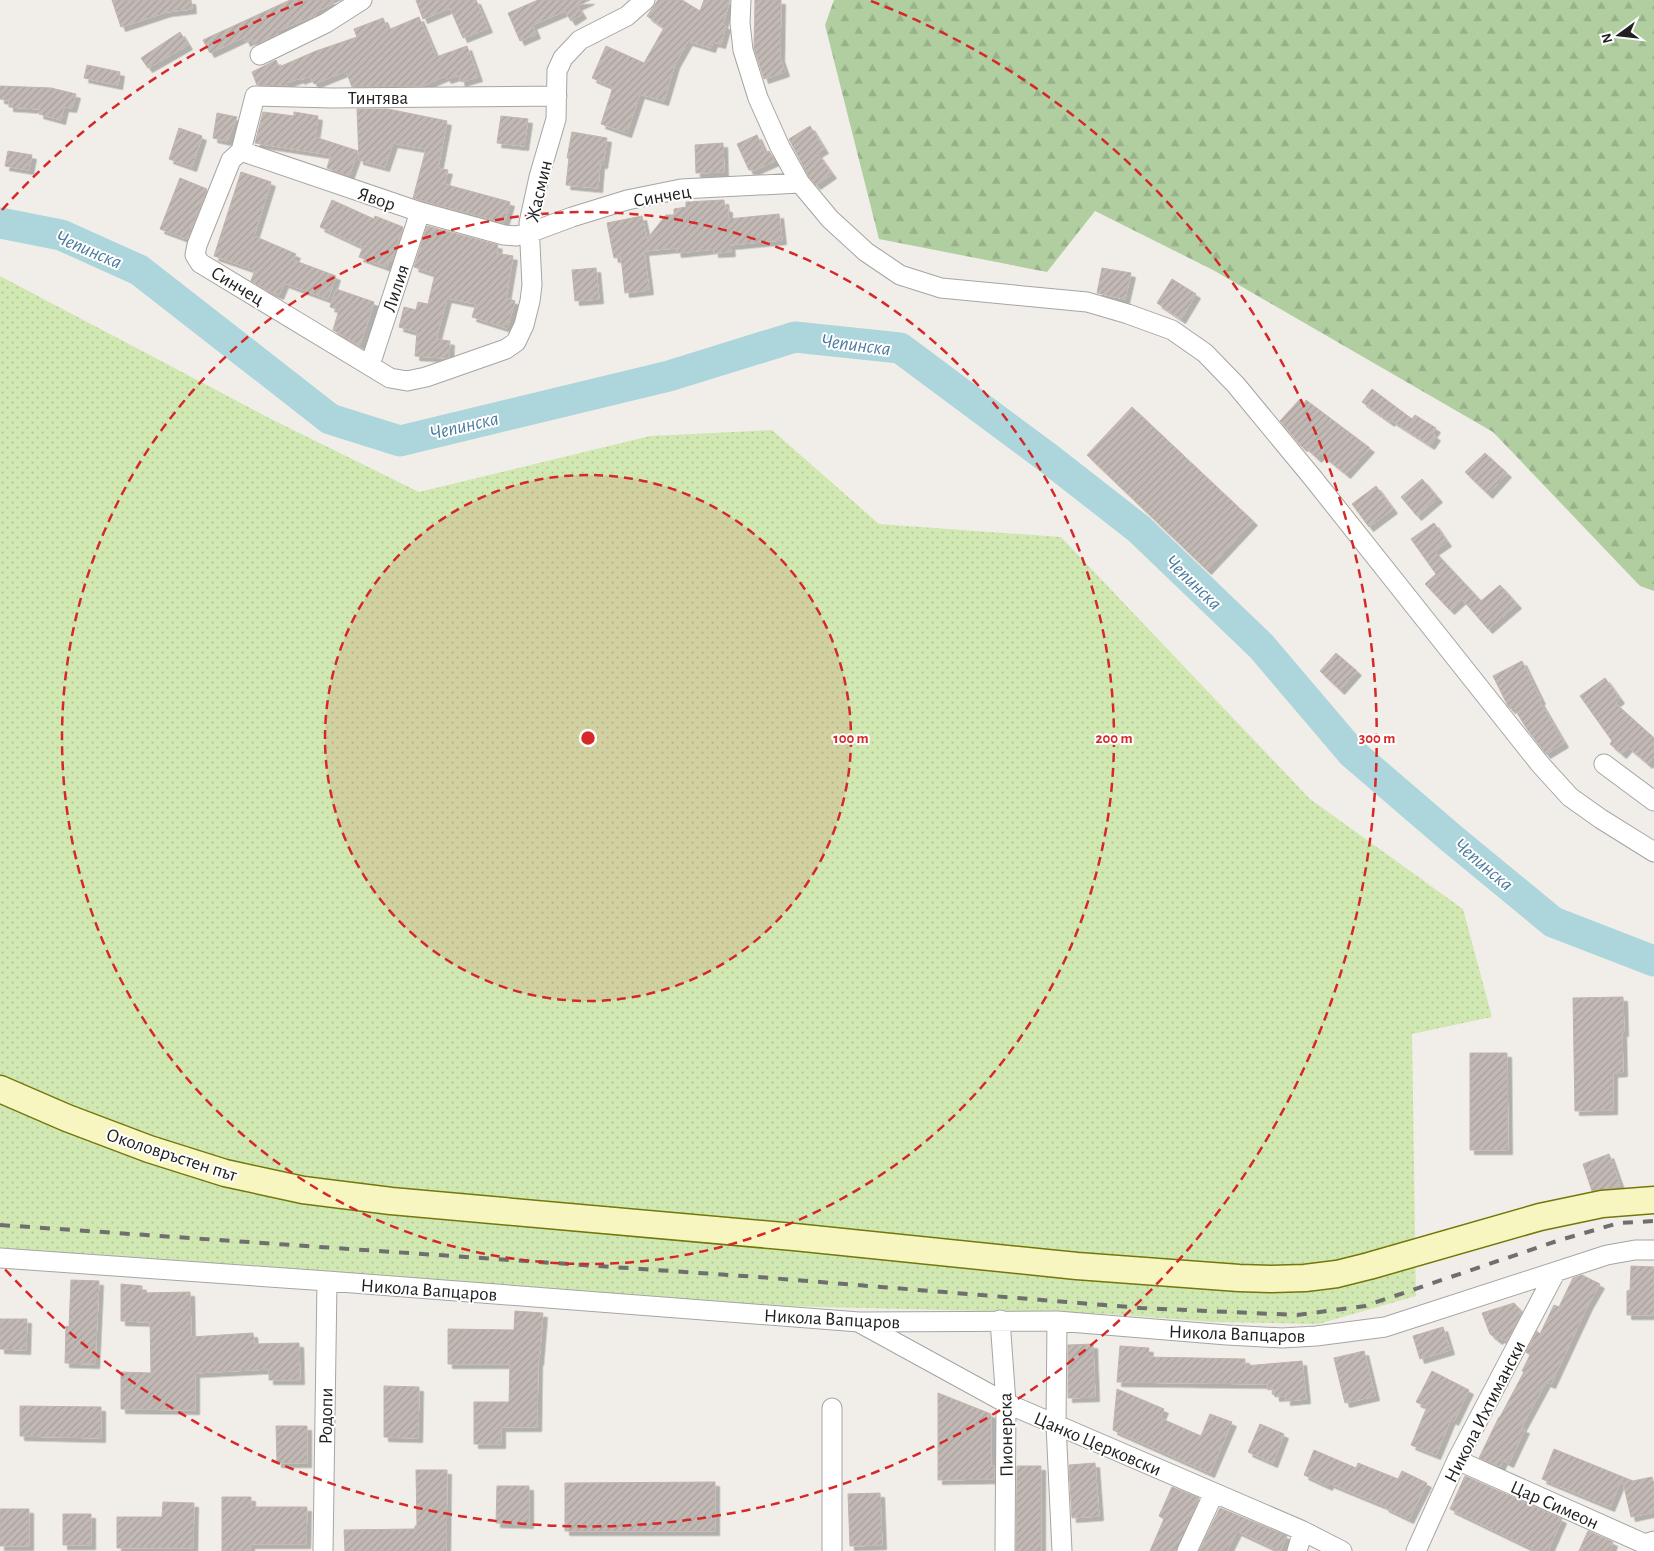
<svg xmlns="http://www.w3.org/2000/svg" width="1654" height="1551" font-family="'Alegreya Sans',sans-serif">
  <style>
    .grass { fill: url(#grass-dots) }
    .forest { fill: url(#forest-firs) }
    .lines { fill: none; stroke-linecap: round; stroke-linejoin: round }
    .river { stroke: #acd5dc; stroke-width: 31 }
    .building { fill: url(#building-hatch); stroke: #c2b4ab; filter: url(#shadow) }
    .street-casing { stroke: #a5a5a5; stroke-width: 21 }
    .secondary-casing { stroke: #74770a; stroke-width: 29 }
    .street { stroke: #fff; stroke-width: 19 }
    .secondary { stroke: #f7f6c1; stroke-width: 26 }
    .rail { stroke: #6f6f6f; stroke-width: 4; stroke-dasharray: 10 10; stroke-linecap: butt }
    .ring { fill: none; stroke: #d62828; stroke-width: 2.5; stroke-dasharray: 9 6 }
    .labels { text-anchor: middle; stroke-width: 4; stroke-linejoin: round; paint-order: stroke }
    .street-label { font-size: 19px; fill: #212121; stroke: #fff }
    .water-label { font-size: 20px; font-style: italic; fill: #4b7b9e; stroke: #fff }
    .centre { fill: #d62828; stroke: #fff; stroke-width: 2.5 }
    .ring-label { font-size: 15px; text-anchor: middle; font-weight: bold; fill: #d62828; stroke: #fff; stroke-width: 4; stroke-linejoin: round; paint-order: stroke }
  </style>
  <defs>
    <pattern id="grass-dots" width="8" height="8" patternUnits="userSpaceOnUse" patternTransform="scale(1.25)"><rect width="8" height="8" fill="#d1e8b2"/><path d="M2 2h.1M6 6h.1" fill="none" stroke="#b3c799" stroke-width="1.8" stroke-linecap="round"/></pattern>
    <pattern id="forest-firs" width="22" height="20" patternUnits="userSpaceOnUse" patternTransform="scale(1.25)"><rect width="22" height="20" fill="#b1cea0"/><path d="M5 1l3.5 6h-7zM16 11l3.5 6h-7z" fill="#98b18a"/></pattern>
    <pattern id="building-hatch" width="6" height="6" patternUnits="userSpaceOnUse" patternTransform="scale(1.25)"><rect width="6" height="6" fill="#c2b9b5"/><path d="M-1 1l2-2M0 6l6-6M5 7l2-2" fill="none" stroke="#a69f9b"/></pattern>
    <filter id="shadow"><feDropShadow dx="4.5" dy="4.5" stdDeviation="0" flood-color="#0004"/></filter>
  </defs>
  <rect width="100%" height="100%" fill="#f1eee9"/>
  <path class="grass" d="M0,276L271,419L419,492L650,436L772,430L879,524L1061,537L1310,799L1463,909L1492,1017L1412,1034L1416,1296L1318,1324L1213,1322L1109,1314L779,1306L0,1248Z"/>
  <path class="forest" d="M834,0H1654V591L1640,586L1493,432L1213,270L1095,211L1047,272L879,239L825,25Z"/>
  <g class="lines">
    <path class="river" d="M0,223L61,235L139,270L330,419L400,441L669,376L795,337L900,348L1048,458L1139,529L1261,646L1352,753L1451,838L1553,922L1654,961"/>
  </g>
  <path class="building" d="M112,0H191L192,9L167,12L121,27Z
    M290,0H341L315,12L316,15L277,31L278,34L254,45L252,39L246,42L244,37L210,53L203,40Z
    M416,0H476L488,28L463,38L450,8L423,19Z
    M538,0H590L577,6L582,14L571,21L565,11L532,25L536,34L520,41L508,13Z
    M658,0H682L700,11L704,0H730L723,24L726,26L721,44L713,42L711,48L688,41L675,64L664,101L640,94L627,133L601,124L613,87L592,78L606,46L644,63L664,28L647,16Z
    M755,0H781L780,57L785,72L764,79L754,48Z
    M419,17L436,57L467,46L478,77L461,82L459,75L447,79L445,76L422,86L352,87L346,71L314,84L310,76L300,80V78L286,83L287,86L257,85L252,72L276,60L279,67L316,51L357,37L354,29L383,18L388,30Z
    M180,32L188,45L148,68L141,58Z
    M87,65L120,72L118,85L84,78Z
    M0,86L51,88L76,94L72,108L64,107L61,120L39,114L40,109L9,107V100L0,99Z
    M357,109H388L447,121L438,168L448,170L444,184L510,202L504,223L413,198L426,149L393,143L385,167L359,160Z
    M263,112L294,116V112L318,116L315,137L358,151L349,176L327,168L331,155L255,143Z
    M217,113L237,117L227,141L213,138Z
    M501,116L528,119L524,146L497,143Z
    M810,126L824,149L817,153L832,174L816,185L809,177L789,139Z
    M179,128L202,136L192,167L169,159Z
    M572,132L607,138L603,164H600L598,188L566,185L569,158H567Z
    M757,135L765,153L769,151L775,161L755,170H749L737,144Z
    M723,143L724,172L696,173L695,145Z
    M8,151L32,155L29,170L5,166Z
    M241,172L271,182L254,236L296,254L293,260L336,276L328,299L284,283L279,295L267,290L251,281L255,270L214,256Z
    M180,178L207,189L187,239L160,229Z
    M332,200L374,219L375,216L403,227L392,261L389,260L387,267L359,257L363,247L320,227Z
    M724,200L725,208H728V219L779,214L782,240L730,245L731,252L714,253V249L677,253L676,248L644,251L649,290L625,293L621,257L614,258L607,223L642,216L647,239L666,215H674V209L686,207V202Z
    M427,226L498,245L496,253L513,256L506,298L515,301L507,328L472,317L476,304L447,298L436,339L450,341L449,357L445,358L415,356L417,332L399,327L404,307L416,310L418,302L428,304L435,274L414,267Z
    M596,268L599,299L575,301L572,270Z
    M1102,268L1131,273L1125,299L1097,293Z
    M1172,279L1196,294L1181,319L1157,303Z
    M336,289L374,302L360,345L333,330L339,310L330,307Z
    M1372,389L1412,419L1415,415L1436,428L1432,434L1436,436L1430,445L1391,420L1390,422L1362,402Z
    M1300,399L1304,404L1306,400L1370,448L1346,474L1321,454L1317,458L1304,446L1302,447L1280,421Z
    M1132,407L1253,521L1207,570L1087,455Z
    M1485,453L1507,473L1488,494L1465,472Z
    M1422,479L1438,498L1417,516L1401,497Z
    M1376,486L1393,509L1369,527L1352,504Z
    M1434,523L1447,542L1434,551L1481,601L1500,585L1517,604L1488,629L1462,599L1450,610L1425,584L1436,574L1411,539Z
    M1336,653L1357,671L1340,690L1320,671Z
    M1522,661L1541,700H1539L1564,743L1546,754L1527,729L1514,708L1511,709L1508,706L1493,676Z
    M1605,678L1620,699L1615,703L1654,738V756L1648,764L1628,747L1622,754L1610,744L1612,741L1580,696Z
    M1623,997L1624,1032H1622L1623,1072L1613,1073V1110L1575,1111L1573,998Z
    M1470,1053H1507L1508,1150H1470Z
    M1609,1154L1620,1185L1613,1188L1592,1191L1583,1164Z
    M1631,1266L1654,1267V1315H1627V1291L1630,1290Z
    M1582,1275L1600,1284L1588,1305L1551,1384L1546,1382L1521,1428L1525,1429L1509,1463L1503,1460L1500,1467L1479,1458L1499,1417H1500L1524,1372L1522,1371L1530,1355L1526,1352L1537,1331L1540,1334L1554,1305L1559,1307L1573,1278Z
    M71,1280L99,1281L95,1364L65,1363L66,1326L69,1327Z
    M121,1284L142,1286V1293L190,1292L191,1337L253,1333L254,1344L299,1343L300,1380H269V1369L195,1373V1410L121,1409V1372L151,1373L150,1322L121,1321Z
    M1514,1303L1522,1312L1507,1341L1500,1338L1498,1340L1490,1334L1482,1313Z
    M515,1311L543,1313L539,1361H538L537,1427H501V1444H474V1402H509L510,1364H448V1329L514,1330Z
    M0,1319H27L26,1350L0,1349Z
    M1443,1327L1450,1350L1420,1359L1413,1336Z
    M1093,1344L1095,1397L1068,1398V1345Z
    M1120,1346L1149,1348L1148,1357L1245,1359V1366L1302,1361L1306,1399L1286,1401V1396L1275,1397L1274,1389L1268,1390V1384L1117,1382Z
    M1364,1351L1375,1396L1345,1403L1334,1358Z
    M1432,1371L1469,1390L1454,1421L1451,1419L1436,1455L1411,1445L1427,1407L1416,1402Z
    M384,1386L419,1387L418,1438L384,1437Z
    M1117,1389L1164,1409L1160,1418L1201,1436L1210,1414L1232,1422L1210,1473L1113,1430Z
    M938,1393L991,1414V1466H994V1479L938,1480Z
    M20,1406L101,1407V1438L20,1436Z
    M1260,1424L1284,1434L1273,1463L1248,1452Z
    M276,1426H307V1463H277Z
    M1554,1449L1633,1481L1652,1477L1654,1484V1512L1631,1517L1622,1478L1610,1507L1542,1479Z
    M1314,1450L1356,1468L1358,1463L1398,1479L1402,1471L1427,1483L1409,1519L1384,1507L1385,1506L1329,1483L1328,1486L1304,1475Z
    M1095,1463L1099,1516L1072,1518L1069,1465Z
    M1017,1466H1041V1551H1016Z
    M416,1470H447L446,1551H345L344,1530L415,1529V1526H417Z
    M1465,1476L1562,1519L1548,1551H1537L1450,1509Z
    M715,1482V1531H565V1483Z
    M497,1486H529V1524L496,1523Z
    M1172,1487L1199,1498L1176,1551H1150L1164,1519L1159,1516Z
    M880,1493L882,1545L850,1546L848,1494Z
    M222,1497H251V1507H307L306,1544H250V1551H222Z
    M163,1502L194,1503L193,1548H117V1517H162Z
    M1220,1508L1287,1536L1280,1551L1237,1531L1227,1551H1199Z
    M0,1509H29V1546H0Z
    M63,1514H91V1545H63Z
    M1588,1531L1613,1542L1610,1551H1579Z"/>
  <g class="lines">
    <g class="street-casing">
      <path id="street" d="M645,0L627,16L580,40L563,58L557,71L556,119L539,177L529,223L532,285L530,301L524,325L516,342L506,349L426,377L407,381L390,378L200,263L195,255L197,245L231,160L241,151L420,212L504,235L516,236L529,233L572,217L627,200L681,189L800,183
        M741,0L740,23L743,50L758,98L780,147L800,183L830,219L866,252L900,275L941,288L1087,302L1128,314L1172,330L1205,353L1236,385L1312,477L1540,764L1570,797L1601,819L1654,852
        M260,55L326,23L362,0
        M241,151L255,96L333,98L557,96
        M370,365L420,212
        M1604,764L1654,801
        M0,1258L327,1281L859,1322L1057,1321L1227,1335L1282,1338L1316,1336L1385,1327L1607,1255L1635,1250H1654
        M1000,1320L1006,1403L1005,1551
        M1057,1321L1056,1425L1062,1551
        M860,1323L1006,1403L1303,1531L1342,1551
        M832,1408V1551
        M1457,1460L1645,1544L1654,1541
        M323,1551L327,1281
        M1187,1551L1214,1493
        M1297,1551L1303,1531
        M1416,1551L1457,1460L1555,1273"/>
    </g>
    <g class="secondary-casing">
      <path id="secondary" d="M0,1089L67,1118L149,1149L225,1173L303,1190L391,1201L794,1237L1077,1266L1239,1278L1271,1279L1305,1278L1337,1274L1369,1266L1540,1217L1602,1204L1654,1200"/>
    </g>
    <use href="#street" class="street"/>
    <use href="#secondary" class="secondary"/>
    <path class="rail" d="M0,1225L758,1277L1141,1308L1297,1315L1365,1306L1560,1240L1619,1223L1654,1221"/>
  </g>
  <circle cx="588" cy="738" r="263" fill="#d62828" fill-opacity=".12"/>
  <g class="ring">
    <circle cx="588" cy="738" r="263"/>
    <circle cx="588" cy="738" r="526"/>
    <path d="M2 210A789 789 0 0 1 305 1M871 1A789 789 0 1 1 2 1266"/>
  </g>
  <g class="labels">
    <g class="street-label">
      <text x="378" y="104">Тинтява</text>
      <text transform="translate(538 191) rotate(-77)" y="7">Жасмин</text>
      <text transform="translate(662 195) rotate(-10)" y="7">Синчец</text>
      <text transform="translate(377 198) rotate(19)" y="7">Явор</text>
      <text transform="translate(238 285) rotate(31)" y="7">Синчец</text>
      <text transform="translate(395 288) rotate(-72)" y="7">Лилия</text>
      <text transform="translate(172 1154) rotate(18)" y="7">Околовръстен път</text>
      <text transform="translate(429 1289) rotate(4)" y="7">Никола Вапцаров</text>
      <text transform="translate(832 1318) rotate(3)" y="7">Никола Вапцаров</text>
      <text transform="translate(1237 1333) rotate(2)" y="7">Никола Вапцаров</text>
      <text transform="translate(1484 1411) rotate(-63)" y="7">Никола Ихтимански</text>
      <text transform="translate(325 1416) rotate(-89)" y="7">Родопи</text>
      <text transform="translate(1005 1435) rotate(-91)" y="7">Пионерска</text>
      <text transform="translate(1098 1443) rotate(23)" y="7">Цанко Церковски</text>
      <text transform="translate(1555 1504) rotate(24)" y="7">Цар Симеон</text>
    </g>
    <g class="water-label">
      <text transform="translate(89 249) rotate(23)" y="7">Чепинска</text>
      <text transform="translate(856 344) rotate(7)" y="7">Чепинска</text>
      <text transform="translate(464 425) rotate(-13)" y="7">Чепинска</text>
      <text transform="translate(1194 582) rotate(44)" y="7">Чепинска</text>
      <text transform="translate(1484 864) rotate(40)" y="7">Чепинска</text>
    </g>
  </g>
  <circle cx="588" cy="738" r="8" class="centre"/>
  <g class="ring-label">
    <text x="851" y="743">100 m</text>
    <text x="1114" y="743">200 m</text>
    <text x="1377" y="743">300 m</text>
  </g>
  <g transform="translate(1619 35) rotate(255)" stroke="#ffffff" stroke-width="4" paint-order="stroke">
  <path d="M0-4L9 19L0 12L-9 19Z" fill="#212121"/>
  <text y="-8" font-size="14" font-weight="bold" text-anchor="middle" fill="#212121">N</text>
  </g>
</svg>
